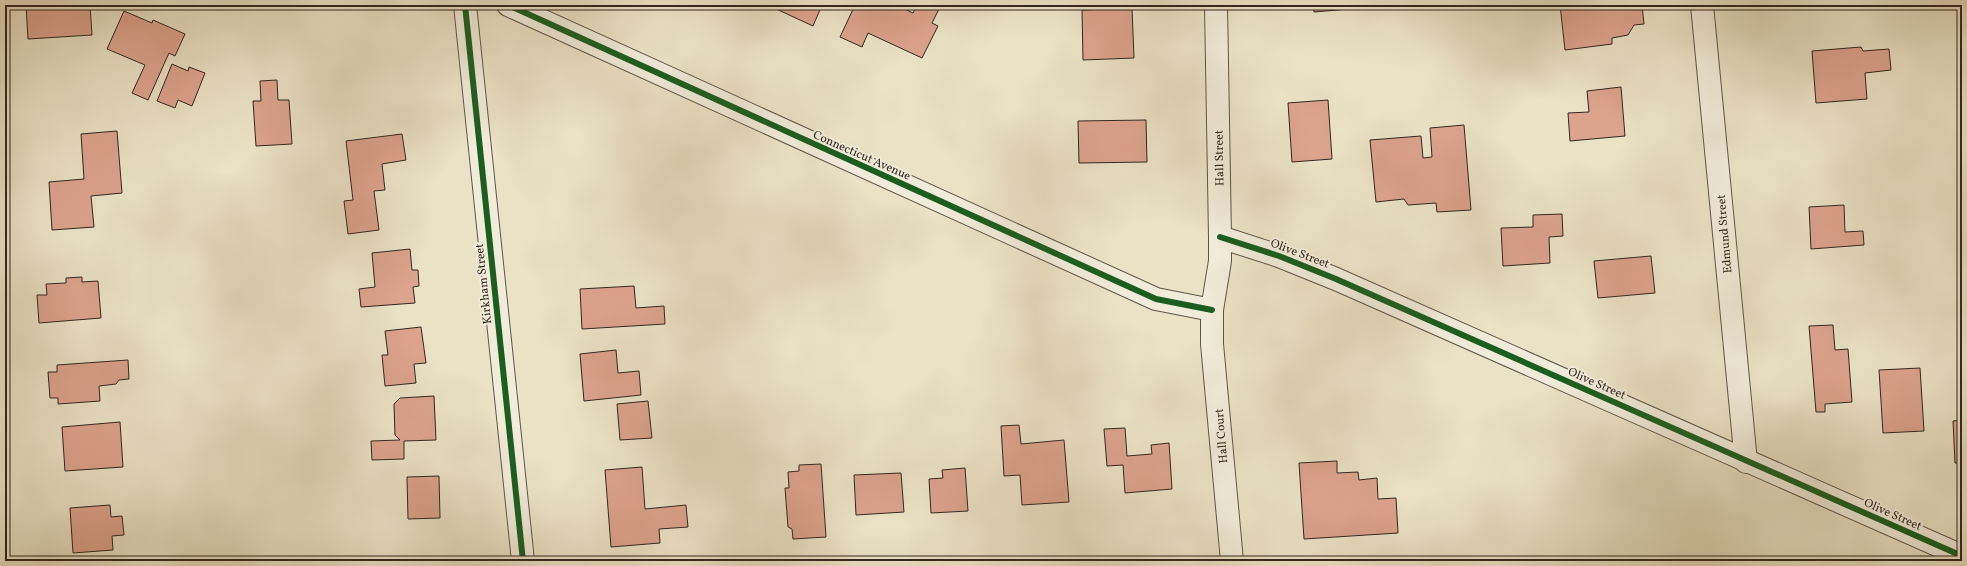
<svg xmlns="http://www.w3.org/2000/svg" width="1967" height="566" font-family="Vollkorn,serif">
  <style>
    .building { fill: #dca38d; stroke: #31271e }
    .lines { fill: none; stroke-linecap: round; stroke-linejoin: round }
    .street-casing { stroke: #5f5648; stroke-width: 24 }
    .street { stroke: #f1ecd9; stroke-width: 22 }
    .cycleway-casing { stroke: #f1ecd9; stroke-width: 8 }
    .cycleway { stroke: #1b5e20; stroke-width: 6 }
    .labels { text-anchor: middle; stroke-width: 4; stroke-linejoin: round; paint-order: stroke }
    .street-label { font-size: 12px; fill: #31271e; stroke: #f1ecd9 }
  </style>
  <rect width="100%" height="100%" fill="#eae2c5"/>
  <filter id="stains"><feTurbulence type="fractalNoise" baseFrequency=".005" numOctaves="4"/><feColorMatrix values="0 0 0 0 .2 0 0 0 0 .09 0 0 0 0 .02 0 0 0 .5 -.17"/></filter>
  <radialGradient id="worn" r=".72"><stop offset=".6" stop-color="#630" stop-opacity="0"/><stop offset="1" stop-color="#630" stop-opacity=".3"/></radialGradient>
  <path class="building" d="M26,5H90L92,35L28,39Z
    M775,5H822L813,26L774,8Z
    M855,5H896L913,13L917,5H931L939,9L932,23L938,26L922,58L868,33L862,47L840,37Z
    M1313,5H1373V7L1314,12Z
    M1560,5H1642L1644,24L1634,25L1628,35L1612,38V44L1565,50Z
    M1132,8L1134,58L1083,60L1082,10Z
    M124,11L152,23L153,20L185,34L175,56L169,53L148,100L132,93L145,65L107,49Z
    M1861,47L1863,51L1889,49L1891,70L1865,73L1867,99L1816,103L1812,51Z
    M172,64L188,71L189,67L205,73L192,106L178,100L175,108L157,101Z
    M277,80L278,100H289L292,144L256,146L253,101H261L260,81Z
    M1621,87L1625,136L1570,141L1568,113L1589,112L1587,91Z
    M1328,100L1332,159L1292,162L1288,103Z
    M1146,120L1147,162L1079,163L1078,121Z
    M1464,125L1471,210L1437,212L1436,203L1408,205L1404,199L1376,202L1370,140L1421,136L1423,158L1432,157L1430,128Z
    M117,131L122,193L91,196L94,227L52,230L49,182L84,179L81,134Z
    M402,134L406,160L382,164L385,190L374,191L379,230L348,234L344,201L353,200L346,141Z
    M1844,205L1845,232L1863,231L1864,245L1811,249L1809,207Z
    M1562,214L1563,236L1549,237L1550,263L1503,266L1501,228L1533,227V215Z
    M410,249L412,270H418L419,286L413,287L415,303L361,307L359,289L375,287L372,253Z
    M1651,256L1655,293L1598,298L1594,261Z
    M82,277V282L98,281L101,318L39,323L37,295H47L46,284L66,283V278Z
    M634,286L636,308L664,306L665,324L582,329L580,289Z
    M1833,325L1835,350L1848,349L1852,402L1825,404V412H1816L1809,326Z
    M421,327L426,363L414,364L416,383L385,386L382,355H388L385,331Z
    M616,350L618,373L639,371L641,395L584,401L580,354Z
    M128,360L129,379L119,380L116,384L99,386L100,401L58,404V398H50L48,372H57V365Z
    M1920,368L1924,431L1883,433L1879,370Z
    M434,396L436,440L404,441V459L372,460L371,441L400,440L395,435L394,404L400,398Z
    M648,401L652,438L620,440L617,404Z
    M1962,420V463H1955L1953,421Z
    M120,422L123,467L65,471L62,427Z
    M1019,425L1021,444L1064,440L1069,502L1022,505L1020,475L1004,476L1001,426Z
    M1125,428L1127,456L1152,454L1151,445L1169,443L1172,489L1125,493L1123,465L1107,466L1104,429Z
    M1337,461V473L1358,472L1359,480L1377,478L1378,499L1396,498L1398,533L1304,539L1299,463Z
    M821,464L826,537L793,539L792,529L788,527L785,488H789L788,472L799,471V465Z
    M642,467L645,509L686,505L688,527L659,529L660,543L611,547L605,470Z
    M965,468L968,511L931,513L929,479L943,478L942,470Z
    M901,473L904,512L856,515L854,475Z
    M439,476L440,518L408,519L407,477Z
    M110,505L111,517L122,516L124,535L112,536L113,550L73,553L70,508Z
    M1370,558V561H1340Z"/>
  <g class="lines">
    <g class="street-casing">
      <path id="street" d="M465,5L523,561
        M508,5L1156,299L1212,310
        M1216,5L1220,237V261L1212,310V344L1232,561
        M1702,5L1746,462
        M1220,237L1279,256L1336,279L1962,556"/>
    </g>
    <use href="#street" class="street"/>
    <g class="cycleway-casing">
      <path id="cycleway" d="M465,5L523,561
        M508,5L1156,299L1212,310
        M1220,237L1279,256L1336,279L1962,556"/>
    </g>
    <use href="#cycleway" class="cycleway"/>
  </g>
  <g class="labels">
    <g class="street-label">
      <text transform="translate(862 155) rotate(24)" y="4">Connecticut Avenue</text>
      <text transform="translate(1219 158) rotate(-91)" y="4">Hall Street</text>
      <text transform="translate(1724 234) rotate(-95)" y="4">Edmund Street</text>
      <text transform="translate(1300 253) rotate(21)" y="4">Olive Street</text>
      <text transform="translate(483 284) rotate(-96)" y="4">Kirkham Street</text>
      <text transform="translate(1597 383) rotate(24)" y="4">Olive Street</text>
      <text transform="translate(1221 436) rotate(-95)" y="4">Hall Court</text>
      <text transform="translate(1893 514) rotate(24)" y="4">Olive Street</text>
    </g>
  </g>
  <rect width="1967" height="566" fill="none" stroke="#eae2c5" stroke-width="20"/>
  <rect x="6" y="6" width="1955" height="554" fill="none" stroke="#31271e" stroke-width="2"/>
  <rect x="10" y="10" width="1947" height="546" fill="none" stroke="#31271e"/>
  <rect width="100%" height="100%" filter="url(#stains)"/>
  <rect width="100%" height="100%" fill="url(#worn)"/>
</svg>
